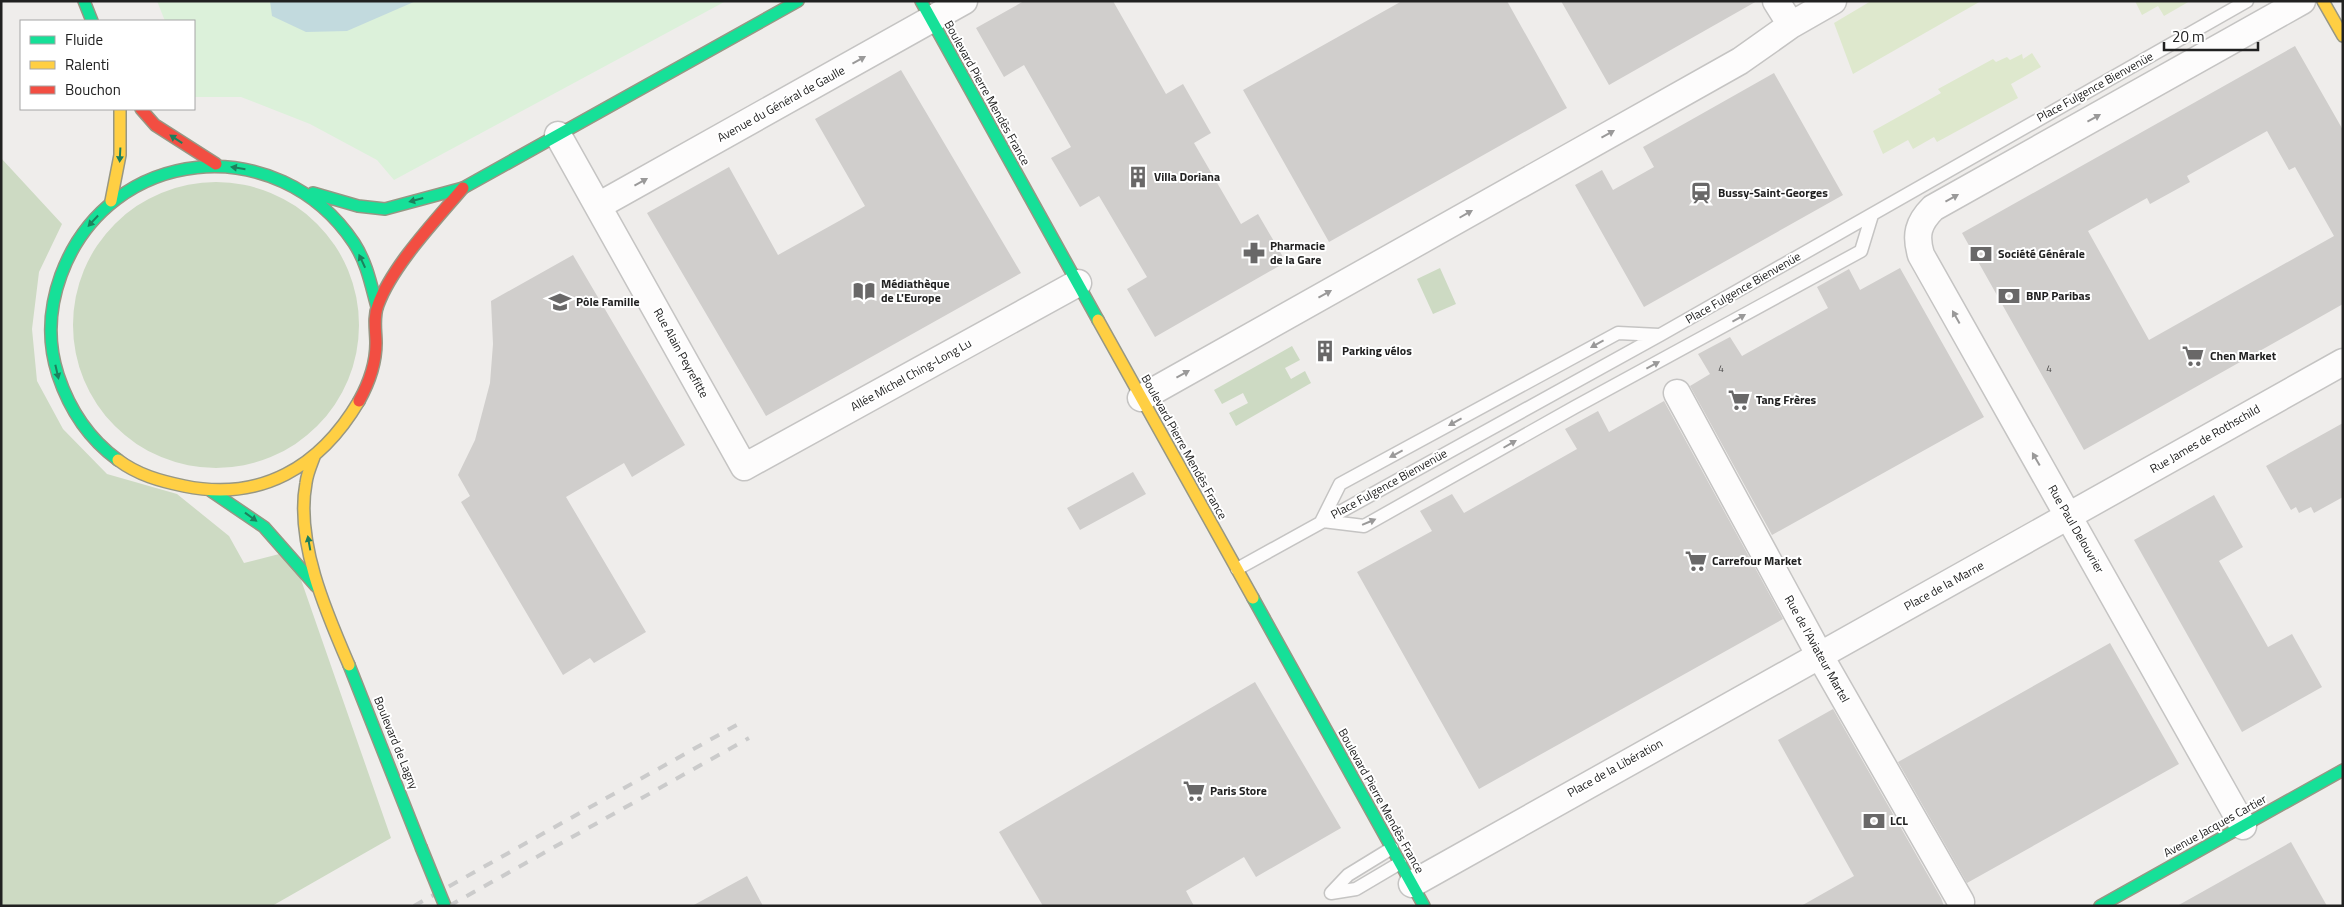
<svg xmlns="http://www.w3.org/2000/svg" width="2344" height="907" font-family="'Titillium Web',sans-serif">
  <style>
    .grass { fill: #dee8cd }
    .forest { fill: #cddac3 }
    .park { fill: #dcf1da }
    .water { fill: #c2dade }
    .building { fill: #d0cecc; fill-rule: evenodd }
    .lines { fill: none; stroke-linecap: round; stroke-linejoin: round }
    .lane-casing { stroke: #c5c4c3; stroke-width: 15 }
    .street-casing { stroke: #c5c4c3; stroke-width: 29 }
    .fast-casing { stroke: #979784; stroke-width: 14 }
    .slow-casing { stroke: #979784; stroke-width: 14 }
    .jam-casing { stroke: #979784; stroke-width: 14 }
    .lane { stroke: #fdfcfc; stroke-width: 12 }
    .street { stroke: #fdfcfc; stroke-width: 26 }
    .fast { stroke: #16e098; stroke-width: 11 }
    .slow { stroke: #ffcf43; stroke-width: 11 }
    .jam { stroke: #f24e42; stroke-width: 11 }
    .rail { stroke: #cbcbcb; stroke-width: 4; stroke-dasharray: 10 10; stroke-linecap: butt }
    .fast-bridge-casing { stroke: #979784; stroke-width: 14; stroke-linecap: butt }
    .fast-bridge { stroke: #16e098; stroke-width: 11 }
    .oneway { fill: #9a9999 }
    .oneway2 { fill: #1c805c }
    .labels { text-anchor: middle; stroke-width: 4; stroke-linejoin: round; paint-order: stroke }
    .number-label { font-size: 10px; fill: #4d4c4c }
    .street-label { font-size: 12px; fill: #212121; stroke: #fff }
    .poi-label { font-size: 12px; font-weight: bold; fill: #212121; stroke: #fff; text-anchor: start }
  </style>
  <rect width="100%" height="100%" fill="#efedeb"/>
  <path class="grass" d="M1871,1H1981L1853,74L1834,23Z
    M2135,1H2190L2164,16L2158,6L2142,15Z
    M2032,53L2041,67L2011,84L2018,98L1937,142L1934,137L1913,149L1908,140L1883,154L1873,131L1941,93L1938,89L1993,59L1996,62L2007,57L2010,60L2022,54L2023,59Z"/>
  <path class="forest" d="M1,158L62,224L39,272L32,329L37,381L63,429L107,474L177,494L229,536L244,563L291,551L391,838L272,906H1Z
    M73 325a143 143 0 1 1 286 0a143 143 0 1 1-286 0Z
    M1440,268L1456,304L1433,314L1417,279Z
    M1292,346L1300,360L1285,368L1291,379L1305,371L1311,383L1236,426L1229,413L1248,403L1243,393L1222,404L1214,390Z"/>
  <path class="park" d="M157,1H726L394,180L377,160L310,124L241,97H194V21H165Z"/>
  <path class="water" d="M270,1H416L347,31L306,32L272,16Z"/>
  <path class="building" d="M1024,1H1113L1166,94L1183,84L1211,133L1194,143L1241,224L1258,214L1286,262L1155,337L1127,289L1147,277L1099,196L1080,207L1051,158L1071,147L1024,65L1004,77L976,28Z
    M1402,1H1507L1567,108L1329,242L1243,90Z
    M1561,1H1757L1609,85Z
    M2295,46L2343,130V304L2084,450L1962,233ZM2267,131L2289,170L2295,167L2334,236L2149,340L2088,231L2147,198L2150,204L2190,182L2187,176Z
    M901,70L1021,273L766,416L647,213L729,167L778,255L839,221L865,206L815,119Z
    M1774,73L1843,195L1644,307L1575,185L1602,170L1613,190L1654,167L1643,147Z
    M573,255L685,445L632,477L624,463L566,497L646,632L594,663L590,658L563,675L461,502L470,496L458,475L475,440L490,383L493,344L491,301Z
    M1900,268L1984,417L1772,535L1690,386L1710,374L1698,354L1730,337L1742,356L1828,308L1817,287L1849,269L1860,290Z
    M1664,401L1783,619L1479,789L1357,572L1432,531L1420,511L1452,494L1464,513L1577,449L1565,429L1598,411L1609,432Z
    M2343,423V497L2314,513L2311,507L2299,513L2296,507L2291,510L2266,466Z
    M1133,472L1146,494L1080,530L1067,508Z
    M2214,495L2243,547L2219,561L2268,647L2292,634L2322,687L2242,732L2134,540Z
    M2110,643L2179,764L1967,883L1898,762Z
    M1255,682L1341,828L1256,877L1244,857L1186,891L1194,906H1043L999,832Z
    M1833,709L1941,898L1944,906H1801L1854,876L1778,740Z
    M2291,842L2327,906H2177L2227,878Z
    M747,876L763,906H692Z"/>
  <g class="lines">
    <g class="lane-casing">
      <path id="lane" d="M1323,521L1364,526L1575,407L1861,251L1872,215
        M1321,522L1340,484L1351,478L1618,333L1659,335
        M1237,569L1660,335L2247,1
        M1392,848L1348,875L1331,893L1356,889L1400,863"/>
    </g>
    <g class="street-casing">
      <path id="street" d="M1776,1L1791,25
        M558,135L744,467L1078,283
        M598,206L964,1
        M1677,393L1820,656L1961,902
        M1141,398L1740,61L1791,25L1833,1
        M2243,826L1921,255C1915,235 1918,223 1933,208L2302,1
        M1412,884L2343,362"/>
    </g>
    <g class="fast-casing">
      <path id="fast" d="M84,1L92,21
        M921,1L1098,320
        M313,193L358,206L385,209L463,188L798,1
        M118,460C89,439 69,408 58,375C47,341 49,308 61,275C109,145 278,129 354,243C367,263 371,285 377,307
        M211,491L264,527L316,586
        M1253,598L1424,906
        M349,665L421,847
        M2100,906L2343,770"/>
    </g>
    <g class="slow-casing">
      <path id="slow" d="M2323,1L2343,36
        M111,201L120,155V109
        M1098,320L1253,598
        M314,457C311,465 307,474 306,483C295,541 326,612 349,665
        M118,460C138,475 160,481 184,486C261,502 320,467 359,401"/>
    </g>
    <g class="jam-casing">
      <path id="jam" d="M141,109L155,125L216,164
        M359,401C369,383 376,364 376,343C376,331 373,317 378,305C392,266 436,220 463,188"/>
    </g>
    <use href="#lane" class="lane"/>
    <use href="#street" class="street"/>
    <use href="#fast" class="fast"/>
    <use href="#slow" class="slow"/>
    <use href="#jam" class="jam"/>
    <path class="rail" d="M414,906L740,723
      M449,906L749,738"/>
    <g class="fast-bridge-casing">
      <path id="fast-bridge" d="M421,847L445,906"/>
    </g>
    <use href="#fast-bridge" class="fast-bridge"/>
  </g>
  <defs><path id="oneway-solid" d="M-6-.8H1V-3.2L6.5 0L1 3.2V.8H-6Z" transform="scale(1.25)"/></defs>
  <g class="oneway">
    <use href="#oneway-solid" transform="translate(859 60) rotate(-29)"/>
    <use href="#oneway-solid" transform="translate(2094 118) rotate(-29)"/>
    <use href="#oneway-solid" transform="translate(1608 134) rotate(-29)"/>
    <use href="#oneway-solid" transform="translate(641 182) rotate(-29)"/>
    <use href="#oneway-solid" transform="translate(1952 198) rotate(-29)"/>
    <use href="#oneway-solid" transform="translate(1466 214) rotate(-30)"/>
    <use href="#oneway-solid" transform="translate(1325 294) rotate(-29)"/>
    <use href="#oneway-solid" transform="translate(1956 317) rotate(-119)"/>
    <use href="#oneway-solid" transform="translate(1739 318) rotate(-29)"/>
    <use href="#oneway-solid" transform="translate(1597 344) rotate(151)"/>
    <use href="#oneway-solid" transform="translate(1653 365) rotate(-28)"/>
    <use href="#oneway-solid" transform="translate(1183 374) rotate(-29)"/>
    <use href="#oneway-solid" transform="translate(1455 422) rotate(151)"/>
    <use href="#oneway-solid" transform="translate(1510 444) rotate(-30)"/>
    <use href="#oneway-solid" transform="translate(1396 454) rotate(152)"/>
    <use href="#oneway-solid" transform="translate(2036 459) rotate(-120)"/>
    <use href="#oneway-solid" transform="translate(1369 522) rotate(-23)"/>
  </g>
  <g class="oneway2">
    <use href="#oneway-solid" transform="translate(176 139) rotate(-147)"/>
    <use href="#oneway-solid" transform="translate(120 155) rotate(93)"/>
    <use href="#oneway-solid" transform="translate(238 168) rotate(-171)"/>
    <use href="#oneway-solid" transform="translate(416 200) rotate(165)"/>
    <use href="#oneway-solid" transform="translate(93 221) rotate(133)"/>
    <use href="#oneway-solid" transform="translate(362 261) rotate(-115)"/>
    <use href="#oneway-solid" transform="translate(57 372) rotate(77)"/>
    <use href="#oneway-solid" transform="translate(251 517) rotate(36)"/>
    <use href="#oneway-solid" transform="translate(309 543) rotate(-100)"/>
  </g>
  <defs>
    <g id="building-bare" transform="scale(1.725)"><path d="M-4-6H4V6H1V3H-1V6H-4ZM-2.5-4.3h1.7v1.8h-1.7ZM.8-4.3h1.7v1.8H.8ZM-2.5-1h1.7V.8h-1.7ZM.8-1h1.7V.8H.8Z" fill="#696868" stroke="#fff" stroke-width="2.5" paint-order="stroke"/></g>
    <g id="station-bare" transform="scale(1.725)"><path d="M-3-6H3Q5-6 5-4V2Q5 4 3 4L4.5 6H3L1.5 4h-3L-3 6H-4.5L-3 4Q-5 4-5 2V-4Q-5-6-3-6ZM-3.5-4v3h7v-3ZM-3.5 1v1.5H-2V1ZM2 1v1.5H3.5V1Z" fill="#696868" stroke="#fff" stroke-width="2.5" paint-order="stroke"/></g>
    <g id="pharmacy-bare" transform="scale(1.725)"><path d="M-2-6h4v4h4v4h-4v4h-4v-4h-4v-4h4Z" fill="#696868" stroke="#fff" stroke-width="2.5" paint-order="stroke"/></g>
    <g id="bank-bare" transform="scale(1.725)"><path d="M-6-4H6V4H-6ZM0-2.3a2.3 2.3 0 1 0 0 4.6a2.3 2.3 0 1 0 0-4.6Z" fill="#696868" stroke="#fff" stroke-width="2.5" paint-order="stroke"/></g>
    <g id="library-bare" transform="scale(1.725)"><path d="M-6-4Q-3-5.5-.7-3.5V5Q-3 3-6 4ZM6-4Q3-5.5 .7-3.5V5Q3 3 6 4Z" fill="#696868" stroke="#fff" stroke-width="2.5" paint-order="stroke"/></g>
    <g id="school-bare" transform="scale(1.725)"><path d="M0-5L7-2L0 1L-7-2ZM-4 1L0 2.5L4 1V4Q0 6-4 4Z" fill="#696868" stroke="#fff" stroke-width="2.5" paint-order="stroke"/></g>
    <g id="supermarket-bare" transform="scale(1.725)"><path d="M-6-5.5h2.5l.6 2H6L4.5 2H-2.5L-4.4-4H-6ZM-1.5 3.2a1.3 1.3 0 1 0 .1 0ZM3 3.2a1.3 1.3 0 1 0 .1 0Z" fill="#696868" stroke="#fff" stroke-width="2.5" paint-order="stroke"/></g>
  </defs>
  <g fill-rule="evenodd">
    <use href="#building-bare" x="1138" y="177"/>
    <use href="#station-bare" x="1701" y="193"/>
    <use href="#pharmacy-bare" x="1254" y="253"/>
    <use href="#bank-bare" x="1981" y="254"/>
    <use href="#library-bare" x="864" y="291"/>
    <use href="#bank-bare" x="2009" y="296"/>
    <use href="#school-bare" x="560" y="302"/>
    <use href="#building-bare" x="1325" y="351"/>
    <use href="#supermarket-bare" x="2193" y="356"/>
    <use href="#supermarket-bare" x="1739" y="400"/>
    <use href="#supermarket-bare" x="1696" y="561"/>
    <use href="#supermarket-bare" x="1194" y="791"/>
    <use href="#bank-bare" x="1874" y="821"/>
  </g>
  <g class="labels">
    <g class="number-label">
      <text x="1721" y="372">4</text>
      <text x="2049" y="372">4</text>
    </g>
    <g class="street-label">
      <text transform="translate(2095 87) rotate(-29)" y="4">Place Fulgence Bienvenüe</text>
      <text transform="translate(987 93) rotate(61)" y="4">Boulevard Pierre Mendès France</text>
      <text transform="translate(781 104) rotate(-29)" y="4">Avenue du Général de Gaulle</text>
      <text transform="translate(1743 288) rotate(-30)" y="4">Place Fulgence Bienvenüe</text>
      <text transform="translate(681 353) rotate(61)" y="4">Rue Alain Peyrefitte</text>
      <text transform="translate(911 375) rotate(-29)" y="4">Allée Michel Ching-Long Lu</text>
      <text transform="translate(2205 439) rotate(-30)" y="4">Rue James de Rothschild</text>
      <text transform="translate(1184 447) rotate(61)" y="4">Boulevard Pierre Mendès France</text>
      <text transform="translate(1389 484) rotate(-29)" y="4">Place Fulgence Bienvenüe</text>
      <text transform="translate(2076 529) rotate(60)" y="4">Rue Paul Delouvrier</text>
      <text transform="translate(1944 586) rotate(-29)" y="4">Place de la Marne</text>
      <text transform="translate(1817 649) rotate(61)" y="4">Rue de l'Aviateur Martel</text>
      <text transform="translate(396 743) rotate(68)" y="4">Boulevard de Lagny</text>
      <text transform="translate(1615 768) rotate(-29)" y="4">Place de la Libération</text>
      <text transform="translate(1381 801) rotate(61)" y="4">Boulevard Pierre Mendès France</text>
      <text transform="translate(2215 826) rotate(-29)" y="4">Avenue Jacques Cartier</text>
    </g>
    <g class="poi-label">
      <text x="1154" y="181">Villa Doriana</text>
      <text x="1718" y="197">Bussy-Saint-Georges</text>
      <text x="1270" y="250">Pharmacie<tspan x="1270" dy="14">de la Gare</tspan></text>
      <text x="1998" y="258">Société Générale</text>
      <text x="881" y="288">Médiathèque<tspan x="881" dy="14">de L'Europe</tspan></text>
      <text x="2026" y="300">BNP Paribas</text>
      <text x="576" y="306">Pôle Famille</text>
      <text x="1342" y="355">Parking vélos</text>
      <text x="2210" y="360">Chen Market</text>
      <text x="1756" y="404">Tang Frères</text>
      <text x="1712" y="565">Carrefour Market</text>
      <text x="1210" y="795">Paris Store</text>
      <text x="1890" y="825">LCL</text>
    </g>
  </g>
  <rect width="2344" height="907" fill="none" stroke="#212121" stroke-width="5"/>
  <rect x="20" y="20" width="175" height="90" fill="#ffffff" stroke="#a6a6a6"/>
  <rect x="30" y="36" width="25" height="8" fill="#16e098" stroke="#a6a6a6"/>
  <text x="65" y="45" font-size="15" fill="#212121">Fluide</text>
  <rect x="30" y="61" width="25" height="8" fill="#ffcf43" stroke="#a6a6a6"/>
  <text x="65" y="70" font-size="15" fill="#212121">Ralenti</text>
  <rect x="30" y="86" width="25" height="8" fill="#f24e42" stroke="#a6a6a6"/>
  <text x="65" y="95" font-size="15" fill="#212121">Bouchon</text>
  <path d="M2164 42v8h94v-8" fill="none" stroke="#212121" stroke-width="2.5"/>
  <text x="2172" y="42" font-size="15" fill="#212121" stroke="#ffffff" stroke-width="4" paint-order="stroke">20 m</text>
</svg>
